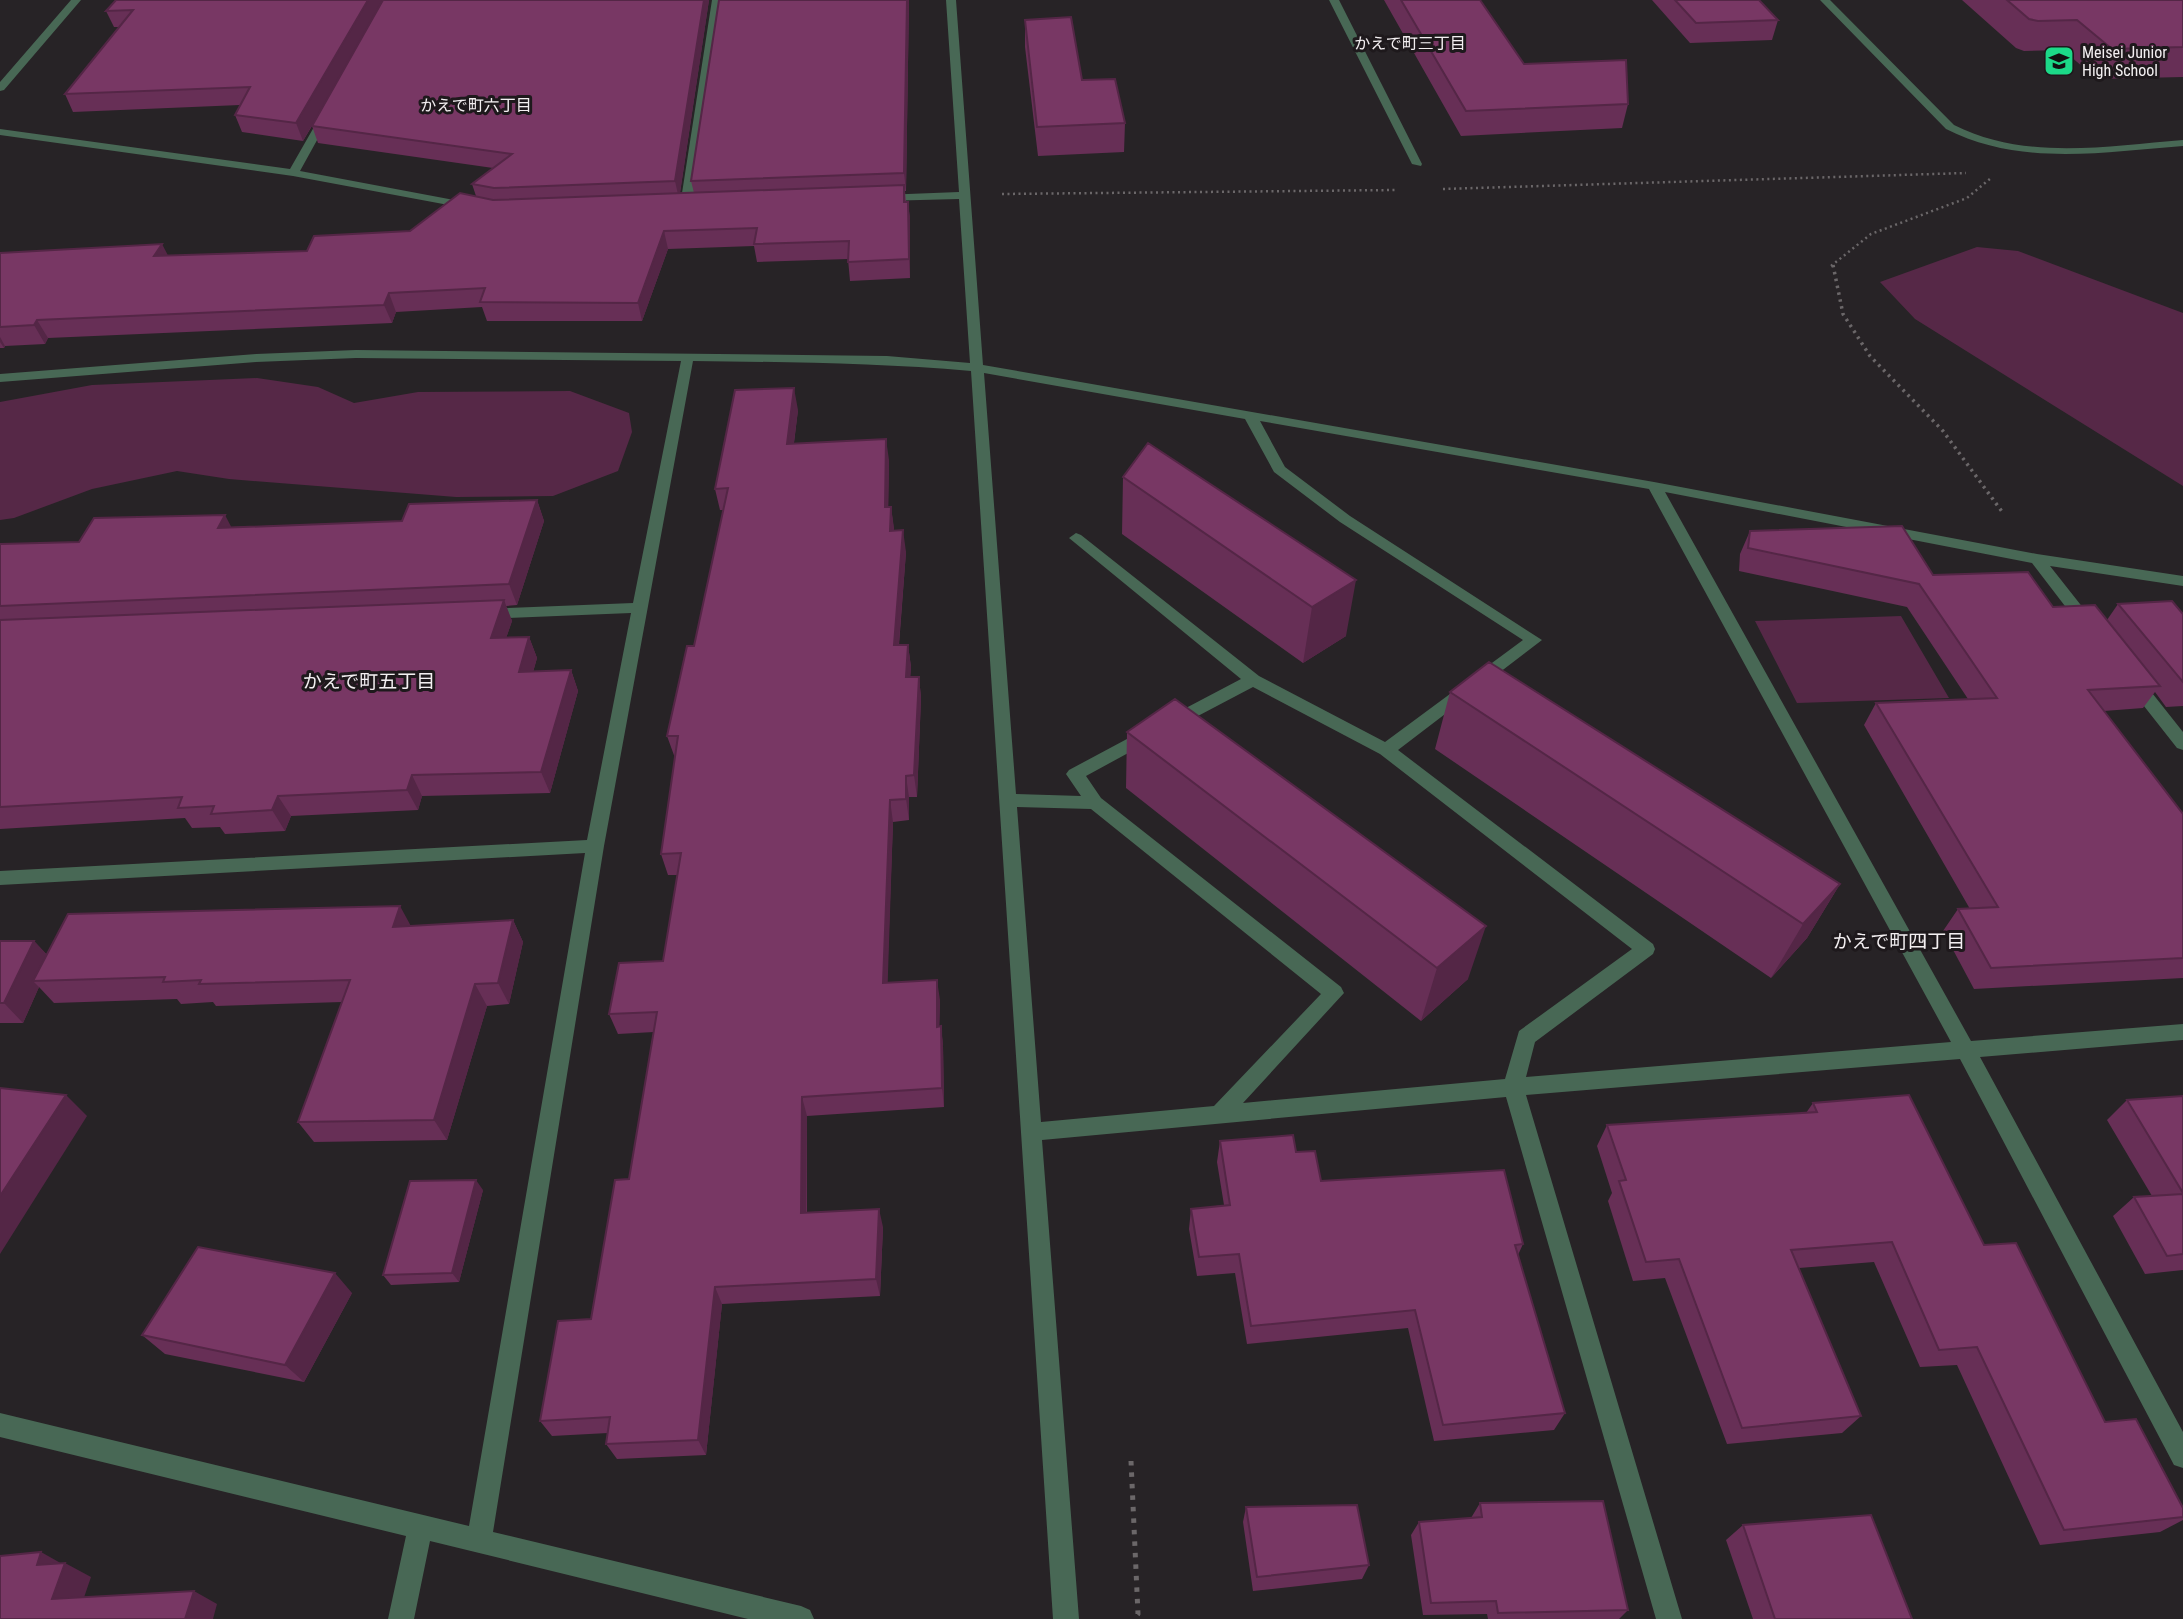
<svg xmlns="http://www.w3.org/2000/svg" width="2183" height="1619" font-family="'Roboto Condensed','Noto Sans JP',sans-serif">
  <style>
    .green { fill: #562847 }
    .lines { fill: none; stroke-linecap: round; stroke-linejoin: round }
    .path-far2 { stroke: #6b6769; stroke-width: 2.5; stroke-dasharray: 2 3.5; stroke-linecap: butt }
    .path-far1 { stroke: #6b6769; stroke-width: 3.5; stroke-dasharray: 2.5 4.5; stroke-linecap: butt }
    .path { stroke: #6b6769; stroke-width: 5; stroke-dasharray: 4.5 7; stroke-linecap: butt }
    .minor { fill: #486855; fill-rule: evenodd }
    .wall { fill: #672f56 }
    .shaded-wall { fill: #542646 }
    .building { fill: #783764; stroke: #542646; stroke-width: 2 }
    .labels { text-anchor: middle; stroke-width: 6; stroke-linejoin: round; paint-order: stroke }
    .far-neighbourhood-label { font-size: 16px; fill: #f3eff1; stroke: #1e191c }
    .far-poi-label { font-size: 16px; fill: #f3eff1; stroke: #1e191c; text-anchor: start }
    .neighbourhood-label { font-size: 19px; fill: #f3eff1; stroke: #1e191c }
  </style>
  <rect width="100%" height="100%" fill="#272326"/>
  <path class="green" d="M1977,247L2018,251L2183,313V486L1915,319L1880,282Z
    M257,378L318,387L354,403L418,392L570,391L629,413L632,432L618,471L553,496L456,497L229,479L177,471L92,489L14,518L0,520V402L92,385Z
    M1901,616L1949,698L1797,703L1755,621Z"/>
  <g class="lines">
    <path class="path-far2" d="M1443,189L1966,173
      M1002,194L1396,190
      M1831,266L1871,234L1967,198L1991,178"/>
    <path class="path-far1" d="M1833,265L1843,314L1870,356L1943,431L2003,513"/>
    <path class="path" d="M1131,1461L1138,1614L1134,1619"/>
    <path class="minor" d="M71,0H81L4,90L0,91V82Z
      M712,0H722L692,206L686,209L680,206Z
      M946,0H956L983,365L1654,482L2037,554L2183,576V586L2050,566L2095,623L2087,628L2081,627L2032,563L1665,492L1971,1041L2183,1024V1040L1980,1057L2183,1432V1468L2174,1465L1960,1059L1526,1095L1682,1619H1656L1506,1097L1042,1140L1079,1619H1053L971,371C878,363 786,362 693,361L604,846L493,1532L801,1606L810,1610L814,1619H748L430,1541L414,1619H388L406,1536L0,1437V1413L469,1526L585,853L0,885V871L587,840L631,613L486,619L478,614L486,609L633,603L681,361L356,358L256,362L0,382V374L256,354L356,350L887,356L970,363L959,199L882,201L876,198L882,195L959,192ZM984,373L1245,419L1274,472L1340,522L1523,640L1385,742L1259,676L1081,535L1076,533L1069,538L1241,679L1165,719L1163,723L1165,727H1177L1253,687L1380,754L1632,949L1519,1031L1505,1079L1243,1103L1344,993L1341,987L1101,798L1086,776L1152,740L1154,736L1152,732H1140L1069,770L1066,774L1081,796L1016,794ZM1260,421L1649,489L1951,1042L1526,1077L1535,1042L1653,954L1655,949L1653,944L1398,750L1542,640L1350,516L1285,467ZM1017,807L1091,809L1321,994L1214,1106L1041,1122Z
      M1329,0H1339L1422,164L1421,166L1412,164Z
      M1820,0H1830L1954,125C2026,161 2106,146 2183,140V146C2103,152 2021,167 1946,129Z
      M327,110L332,113L300,171L470,203L476,206L470,209L293,176L0,135V129L290,169L322,113Z
      M2135,677L2141,679L2183,732V750L2177,748L2129,687L2127,683L2129,679Z"/>
  </g>
  <path class="wall" d="M709,0L680,193H694L691,181L719,0H909L906,191H905L906,202H908L910,220V278L850,281L848,259L757,262L754,246L668,249L642,321H487L482,307L396,312L392,323L48,338L45,344L5,346L4,348H0V253L168,256L307,251L410,231L476,196L472,184L493,168L318,143L312,126L303,141L242,132L235,115L240,105L73,112L65,94L119,27H114L106,11Z
    M1384,0H1480L1524,64L1628,104L1622,128L1461,136Z
    M1652,0H1759L1778,20L1772,40L1690,43Z
    M1962,0H2183V77L2097,79L2063,50L2024,51L2016,48Z
    M1025,20L1125,123L1124,152L1038,156L1025,47Z
    M798,410L794,443L889,460L888,507H891L894,531L906,552L899,645H908L911,667L910,677H919L921,698L917,797H909V820L893,822L887,983L940,1000L939,1026H941L943,1046L944,1107L807,1116V1212L883,1227L880,1296L722,1304L706,1455L617,1459L606,1444L608,1433L552,1436L540,1421L591,1319L629,1179L654,1032L618,1034L609,1014L663,961L678,875H668L661,854L675,758L667,736L694,646L723,510H720L715,489Z
    M1148,443L1346,636L1303,663L1122,534L1123,477Z
    M537,500L544,521L517,605L506,606L512,621L506,638L529,637L537,658L533,672L571,670L578,691L550,793L422,796L418,810L291,816L285,831L225,834L220,827L192,828L185,818L0,829V544L79,542L231,527L402,521Z
    M1750,531L1933,575L2107,620L2118,604L2183,614V706L2166,707L2155,692L2143,708L2104,711L2183,814V978L1974,989L1943,931L1958,909H1970L1864,725L1876,703L1968,699L1907,607L1739,571L1740,554Z
    M1450,692L1840,884L1807,938L1771,978L1435,749Z
    M1127,732L1468,979L1421,1021L1126,788Z
    M513,920L523,942L509,1004L487,1006L447,1140L314,1142L298,1122L342,1002L216,1006L213,1002L181,1004L177,999L54,1003L39,987L23,1023H0V941H34L47,955L411,926Z
    M2183,1096V1270L2145,1274L2113,1216L2134,1197L2152,1196L2107,1120L2127,1100Z
    M1813,1103L1984,1245L2105,1422L2183,1508V1520L2160,1532L2040,1545L1957,1365L1920,1367L1874,1262L1799,1268L1861,1416L1842,1433L1727,1444L1665,1278L1633,1281L1608,1201L1612,1193L1597,1146L1607,1125L1806,1113Z
    M1220,1141L1296,1152L1321,1181L1523,1244L1518,1255L1565,1413L1554,1430L1434,1441L1408,1328L1247,1344L1235,1273L1197,1276L1189,1229L1191,1209L1224,1205L1217,1162Z
    M483,1190L459,1282L391,1285L383,1275Z
    M352,1293L304,1382L165,1354L142,1335Z
    M1480,1503L1628,1610L1619,1619H1488L1487,1614L1423,1615L1411,1535L1419,1522L1471,1518Z
    M1246,1507L1369,1565L1362,1579L1253,1591L1243,1522Z
    M1743,1525L1912,1619H1753L1726,1540Z"/>
  <path class="shaded-wall" d="M368,0H383L303,141L296,123Z
    M704,0H709L679,199L675,181Z
    M907,0H909L906,191L904,173Z
    M908,202L910,220V278L909,259Z
    M664,231L668,249L642,321L638,303Z
    M162,244L172,263L154,256Z
    M389,293L396,312L392,323L384,305Z
    M37,320L48,338L45,344L34,325Z
    M0,337L5,346L4,348L0,342Z
    M794,388L798,410L791,465L787,444Z
    M886,439L889,460L888,529L885,507Z
    M537,500L544,521L517,605L509,584Z
    M891,507L894,528L893,552L890,531Z
    M225,515L236,536L218,528Z
    M903,530L906,552L897,667L894,645Z
    M1356,580L1346,636L1303,663L1312,607Z
    M504,600L512,621L499,659L491,638Z
    M529,637L537,658L527,693L519,672Z
    M908,645L911,667L909,699L906,677Z
    M571,670L578,691L550,793L541,772Z
    M919,677L921,698L917,797L914,775Z
    M412,775L422,796L418,810L407,790Z
    M906,776L909,797V820L906,799Z
    M278,796L291,816L285,831L272,810Z
    M890,800L893,822L887,1003L883,983Z
    M1840,884L1807,938L1771,978L1803,924Z
    M400,906L412,928L393,927Z
    M513,920L523,942L509,1004L498,983Z
    M1486,926L1468,979L1421,1021L1437,968Z
    M34,941L52,960L33,981L39,987L23,1023L4,1003Z
    M937,980L940,1000L939,1046L937,1027Z
    M475,984L487,1006L447,1140L434,1120Z
    M941,1026L943,1046L944,1107L942,1088Z
    M66,1095L87,1116L0,1254V1196Z
    M802,1097L807,1116L806,1231L801,1213Z
    M476,1180L483,1190L459,1282L452,1273Z
    M879,1209L883,1227L880,1296L876,1279Z
    M335,1273L352,1293L304,1382L285,1365Z
    M715,1287L722,1304L706,1455L698,1440Z
    M41,1552L64,1565L65,1563L91,1577L79,1612L52,1599L37,1565Z
    M194,1591L217,1604L213,1619H185Z"/>
  <path class="building" d="M116,0H368L296,123L235,115L250,87L65,94L133,10L106,11Z
    M383,0H704L675,181L494,188L472,184L512,154L312,126Z
    M719,0H907L904,173L691,181Z
    M1401,0H1480L1524,64L1626,60L1628,104L1466,111Z
    M1675,0H1759L1778,20L1696,23Z
    M2007,0H2183V47L2112,49L2077,20L2038,21L2029,19Z
    M1071,17L1082,80L1115,79L1125,123L1037,127L1025,20Z
    M904,185V202H908L909,259L848,262L849,241L754,244L757,228L664,231L638,303L480,302L485,288L389,293L384,305L37,320L34,325L0,327V253L162,244L154,256L307,251L314,236L410,231L460,193L493,200Z
    M794,388L787,444L886,439L885,507H891L890,531L903,530L894,645H908L906,677H919L914,775L906,776V799L890,800L883,983L937,980V1027L941,1026L942,1088L802,1097L801,1213L879,1209L876,1279L715,1287L698,1440L606,1444L610,1417L540,1421L558,1321L591,1319L615,1180L629,1179L657,1012L609,1014L619,963L663,961L681,853L661,854L678,736H667L687,646H694L728,488L715,489L735,390Z
    M1148,443L1356,580L1312,607L1123,477Z
    M537,500L509,584L0,606V544L79,542L94,518L225,515L218,528L402,521L409,504Z
    M1902,526L1933,575L2028,572L2053,607L2095,605L2160,686L2088,690L2183,814V958L1991,968L1958,909L1998,907L1876,703L1997,698L1919,584L1748,548L1750,531Z
    M504,600L491,638L529,637L519,672L571,670L541,772L412,775L407,790L278,796L272,810L211,814L214,806L178,808L182,797L0,807V620Z
    M2172,601L2183,614V682L2118,604Z
    M1489,662L1840,884L1803,924L1450,692Z
    M1175,699L1486,926L1437,968L1127,732Z
    M400,906L393,927L513,920L498,983L475,984L434,1120L298,1122L350,980L199,984L201,980L163,982L165,977L33,981L68,914Z
    M0,941H34L4,1003H0Z
    M0,1088L66,1095L0,1196Z
    M1909,1095L1984,1245L2016,1243L2105,1422L2136,1419L2183,1508V1517L2064,1530L1977,1347L1939,1350L1892,1242L1791,1250L1861,1416L1742,1428L1679,1259L1646,1262L1619,1181L1626,1180L1607,1125L1817,1112L1813,1103Z
    M2183,1096V1193L2127,1100Z
    M1293,1135L1296,1152L1315,1151L1321,1181L1504,1170L1523,1244L1515,1245L1565,1413L1443,1425L1415,1310L1251,1326L1239,1254L1199,1257L1191,1209L1230,1205L1220,1141Z
    M476,1180L452,1273L383,1275L410,1181Z
    M2183,1194V1254L2167,1256L2134,1197Z
    M198,1247L335,1273L285,1365L142,1335Z
    M1603,1501L1628,1610L1498,1613L1496,1601L1431,1603L1419,1522L1482,1517L1480,1503Z
    M1357,1505L1369,1565L1257,1577L1246,1507Z
    M1871,1515L1912,1619H1775L1743,1525Z
    M41,1552L37,1565L65,1563L52,1599L194,1591L185,1619H0V1556Z"/>
  <defs>
    <g id="school-square" transform="scale(1.575)"><rect x="-9" y="-9" width="18" height="18" rx="4" fill="#1cd988" stroke="#1e191c"/><path d="M0-5L7-2L0 1L-7-2ZM-4 1L0 2.5L4 1V4Q0 6-4 4Z" fill="#111"/></g>
  </defs>
  <g fill-rule="evenodd">
    <use href="#school-square" x="2059" y="61"/>
  </g>
  <g class="labels">
    <g class="far-neighbourhood-label">
      <text x="1410" y="49">かえで町三丁目</text>
      <text x="476" y="111">かえで町六丁目</text>
    </g>
    <g class="far-poi-label">
      <text x="2082" y="58">Meisei Junior<tspan x="2082" dy="18">High School</tspan></text>
    </g>
    <g class="neighbourhood-label">
      <text x="369" y="688">かえで町五丁目</text>
      <text x="1899" y="948">かえで町四丁目</text>
    </g>
  </g>
</svg>
